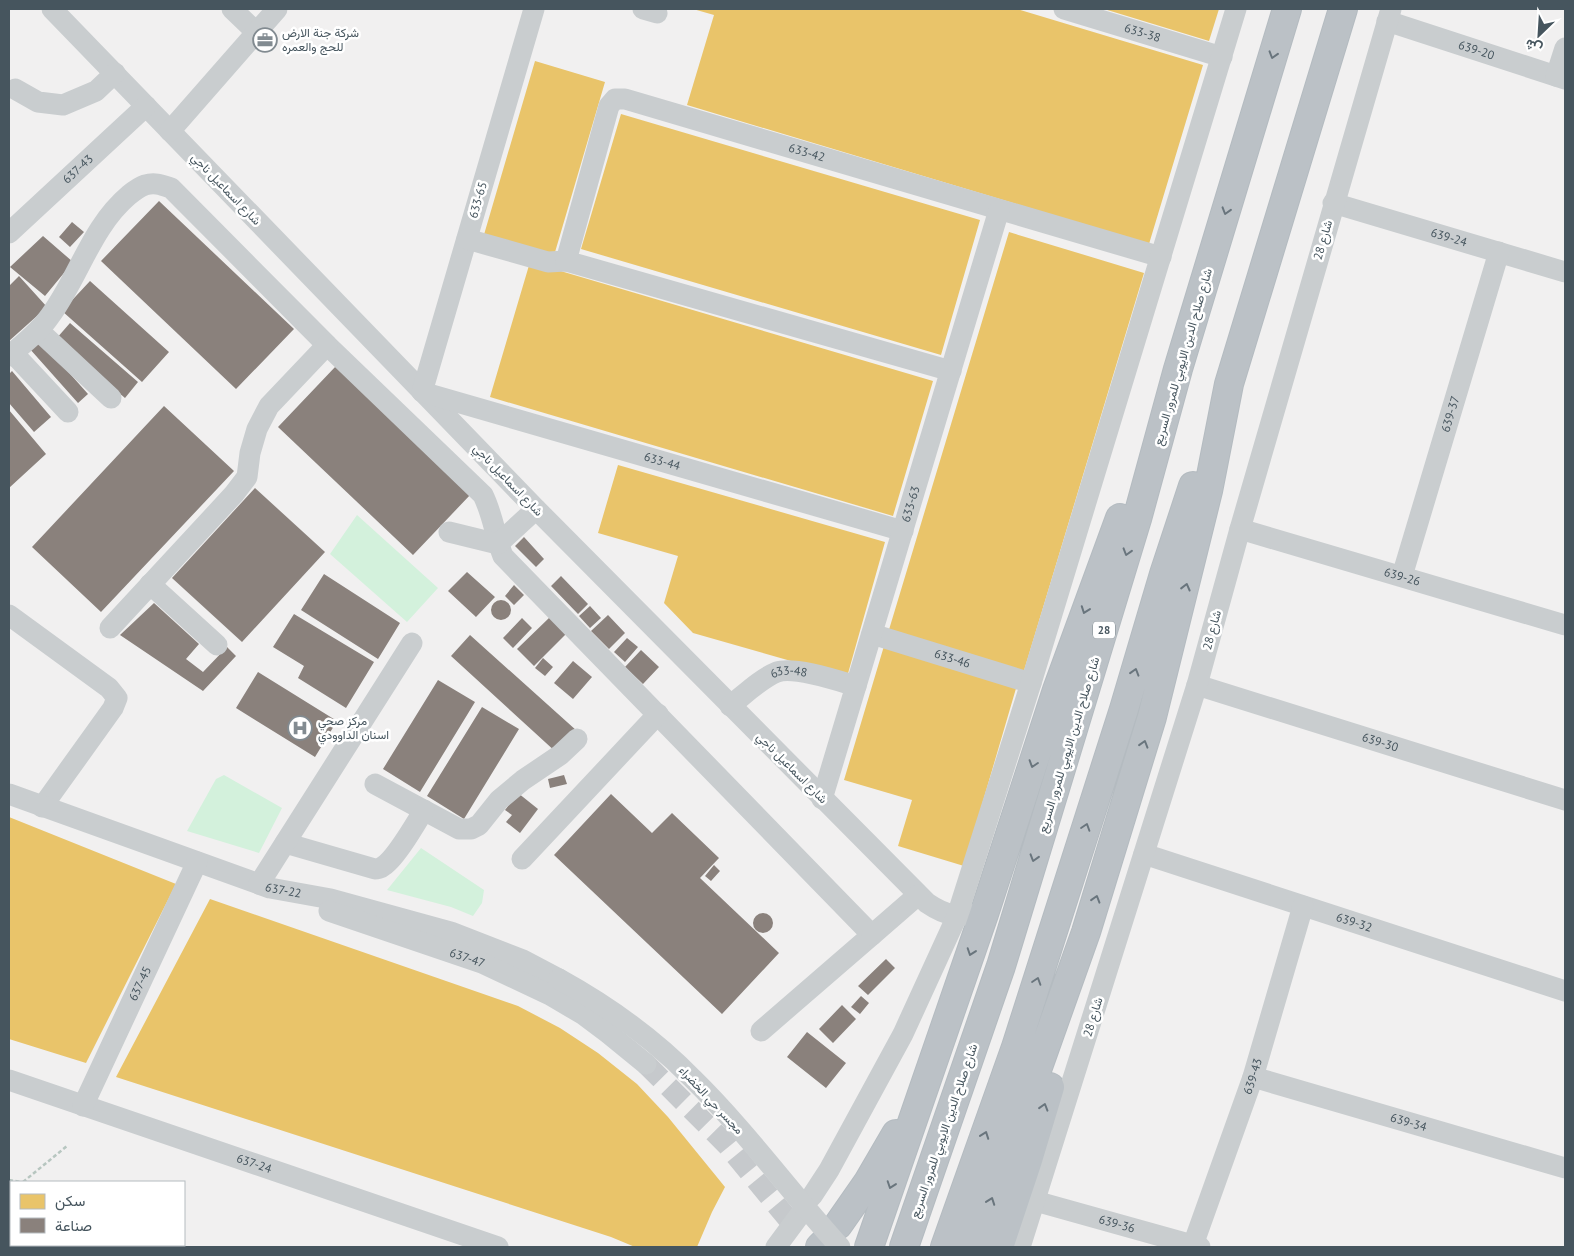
<svg xmlns="http://www.w3.org/2000/svg" width="1574" height="1256" font-family="'PT Sans',Vazirmatn,sans-serif">
  <style>
    .green { fill: #d3f1dc }
    .homes { fill: #e9c46a }
    .industry { fill: #8a817c }
    .lines { fill: none; stroke-linecap: round; stroke-linejoin: round }
    .minor-tunnel { stroke: #c6c9cc; stroke-width: 21; stroke-dasharray: 21 11; stroke-linecap: butt }
    .highway-casing { stroke: #b4bbc0; stroke-width: 30 }
    .path { stroke: #b7c6c0; stroke-width: 2.5; stroke-dasharray: 4 2.5; stroke-linecap: butt }
    .minor { stroke: #c9cdcf; stroke-width: 21 }
    .highway { stroke: #bbc1c6; stroke-width: 28 }
    .minor-bridge { stroke: #c9cdcf; stroke-width: 21 }
    .oneway { stroke: #69757d }
    .labels { text-anchor: middle; stroke-width: 5; stroke-linejoin: round; paint-order: stroke }
    .shield { fill: #fff; stroke: #7e888e; stroke-width: 1 }
    .shield-label { font-size: 11px; font-weight: bold; fill: #46555e }
    .poi-label { font-size: 12px; fill: #46555e; stroke: #fff; text-anchor: start }
    .street-label { font-size: 12px; fill: #46555e; stroke: #fff }
  </style>
  <rect width="100%" height="100%" fill="#f1f0f0"/>
  <path class="green" d="M357,515L438,588L407,622L330,554Z
    M224,775L282,808L259,853L187,831L216,779Z
    M421,848L484,890L482,903L473,916L451,907L387,890Z"/>
  <path class="homes" d="M693,9H1017L1203,65L1149,244L687,105L714,15Z
    M1104,9H1219L1209,41Z
    M535,61L605,82L553,259L483,238Z
    M621,114L980,220L941,355L581,249Z
    M1009,232L1144,273L1023,674L888,633Z
    M530,262L933,381L893,516L490,397Z
    M618,465L885,542L847,677L693,633L664,603L678,556L598,533Z
    M884,646L1017,685L964,866L898,846L912,800L844,780Z
    M9,817L176,884L86,1063L9,1039Z
    M210,899L518,1006L560,1028L598,1053L637,1084L668,1117L725,1187L712,1212L697,1247H635L611,1237L116,1077Z"/>
  <path class="industry" d="M159,201L294,329L236,389L101,261Z
    M72,222L84,232L70,247L59,237Z
    M43,236L73,262L45,296L10,267Z
    M19,276L47,307L9,341V286Z
    M90,281L169,352L142,382L62,311Z
    M70,323L138,382L125,398L56,339Z
    M39,339L88,394L78,403L29,348Z
    M336,366L471,494L413,555L278,427Z
    M12,371L51,417L34,432L9,403V374Z
    M164,406L234,471L101,612L32,547Z
    M9,410L46,454L9,488Z
    M255,488L325,552L242,642L172,578Z
    M524,537L544,559L536,567L515,546Z
    M467,572L495,597L476,617L448,591Z
    M324,574L400,623L378,659L301,610Z
    M561,576L588,604L578,614L551,586Z
    M514,585L524,595L514,605L505,596Z
    M491 610a10 10 0 1 1 20 0a10 10 0 1 1-20 0Z
    M154,603L199,644L186,659L203,672L227,647L236,656L203,691L120,635Z
    M590,606L601,618L590,628L579,616Z
    M294,614L374,662L346,708L298,678L304,666L273,647Z
    M608,615L625,633L609,649L591,631Z
    M550,617L567,633L534,666L517,649Z
    M522,618L532,628L513,648L503,638Z
    M470,635L577,731L557,753L451,656Z
    M627,638L638,647L625,662L614,652Z
    M641,650L659,667L643,684L625,667Z
    M543,658L553,667L545,676L535,668Z
    M573,661L592,677L573,699L554,683Z
    M258,672L337,721L315,757L236,708Z
    M438,680L475,702L420,792L383,769Z
    M482,707L519,729L464,819L427,796Z
    M564,775L567,784L550,788L548,779Z
    M518,793L538,809L520,833L506,822L512,815L505,810Z
    M611,794L652,833L672,813L719,858L700,878L779,953L722,1014L554,855Z
    M714,865L720,871L711,881L705,876Z
    M753 923a10 10 0 1 1 20 0a10 10 0 1 1-20 0Z
    M886,959L895,968L868,995L858,986Z
    M861,996L869,1003L860,1014L851,1007Z
    M842,1005L856,1019L833,1043L819,1029Z
    M807,1032L846,1063L826,1088L787,1057Z"/>
  <g class="lines">
    <path class="minor-tunnel" d="M646,1064L727,1145L793,1225"/>
    <g class="highway-casing">
      <path id="highway" d="M838,1225L868,1182L896,1134
        M820,1247L823,1244
        M869,1247L984,914L1057,690L1120,518
        M904,1247L1001,966L1137,519L1178,369L1287,9
        M945,1247L1016,1047L1124,709L1164,574L1193,486
        M974,1247L1086,932L1152,717L1208,491L1229,384L1343,9
        M999,1247L1028,1160L1050,1087"/>
    </g>
    <path class="path" d="M9,1180L21,1182
      M23,1182L67,1146
      M9,1221H11"/>
    <g class="minor">
      <path d="M52,9L536,509L927,903C949,918 959,916 984,914"/>
      <path d="M232,9L256,32"/>
      <path id="s1" d="M534,9L422,392L903,531"/>
      <path d="M643,9L657,13"/>
      <path id="s2" d="M1064,9L1222,57"/>
      <path id="s3" d="M1387,21L1565,79"/>
      <path d="M1556,76L1565,48"/>
      <path d="M15,89L38,102L63,105L96,91L115,73"/>
      <path d="M170,131L277,9"/>
      <path id="s4" d="M1333,203L1565,272"/>
      <path id="s5" d="M9,233L146,106"/>
      <path d="M467,239L548,262L566,261"/>
      <path d="M39,331L111,398"/>
      <path d="M13,353L68,412"/>
      <path d="M9,356C23,344 39,332 50,316C79,277 91,227 129,195C134,191 139,187 145,185C155,182 162,185 171,188L327,345L483,495C493,515 495,536 503,556L872,935L761,1031"/>
      <path id="s6" d="M951,371L566,261L609,106L615,99H625L1161,257"/>
      <path id="s7" d="M1240,529L1565,625"/>
      <path d="M449,532L498,544L536,509"/>
      <path id="s8" d="M1402,576L1499,252"/>
      <path d="M150,584L217,645"/>
      <path d="M9,615L109,688L117,698L113,708L42,807"/>
      <path d="M110,628L234,494L247,477L250,453L257,429L269,406L327,345"/>
      <path id="s9" d="M872,634L1031,683"/>
      <path id="s10" d="M1197,685L1565,800"/>
      <path id="s11" d="M730,706C745,694 760,679 777,672C794,666 839,681 856,686"/>
      <path d="M375,784L459,829H471L479,825L499,800L523,780L560,755L577,739"/>
      <path id="s12" d="M9,794L270,888L331,899L451,932L523,960L559,979"/>
      <path id="s13" d="M822,799L999,210"/>
      <path d="M285,843L375,869C377,869 381,868 382,867C395,860 416,823 424,810"/>
      <path id="s14" d="M1144,854L1565,991"/>
      <path d="M522,859L658,714"/>
      <path d="M259,884L412,643"/>
      <path id="s15" d="M329,911L482,963L550,995L584,1015L608,1033L646,1064"/>
      <path d="M872,935L918,895"/>
      <path id="s16" d="M1253,1077L1565,1168"/>
      <path id="s17" d="M9,1080L498,1247"/>
      <path id="s18" d="M83,1106L197,862"/>
      <path d="M812,1196L829,1170L903,1034L957,916L1031,683L1236,9"/>
      <path id="s19" d="M1035,1201L1200,1247"/>
      <path id="s20" d="M1193,1245L1253,1077L1303,906"/>
      <path d="M776,1247L799,1216"/>
      <path d="M1020,1247L1197,685L1240,529L1391,9"/>
    </g>
    <use href="#highway" class="highway"/>
    <path class="minor-bridge" d="M559,979C608,1006 654,1039 693,1079C746,1131 790,1192 840,1247"/>
  </g>
  <defs><path id="oneway-chevron" d="M-2-3.5L2.5 0L-2 3.5" fill="none" stroke-width="1.6" stroke-linecap="round" stroke-linejoin="round" transform="scale(1.25)"/></defs>
  <g class="oneway">
    <use href="#oneway-chevron" transform="translate(1273 55) rotate(107)"/>
    <use href="#oneway-chevron" transform="translate(1226 211) rotate(107)"/>
    <use href="#oneway-chevron" transform="translate(1127 552) rotate(107)"/>
    <use href="#oneway-chevron" transform="translate(1186 587) rotate(-76)"/>
    <use href="#oneway-chevron" transform="translate(1085 610) rotate(110)"/>
    <use href="#oneway-chevron" transform="translate(1135 672) rotate(-73)"/>
    <use href="#oneway-chevron" transform="translate(1144 744) rotate(-73)"/>
    <use href="#oneway-chevron" transform="translate(1033 764) rotate(108)"/>
    <use href="#oneway-chevron" transform="translate(1086 827) rotate(-72)"/>
    <use href="#oneway-chevron" transform="translate(1034 858) rotate(107)"/>
    <use href="#oneway-chevron" transform="translate(1096 899) rotate(-73)"/>
    <use href="#oneway-chevron" transform="translate(971 952) rotate(109)"/>
    <use href="#oneway-chevron" transform="translate(1037 981) rotate(-72)"/>
    <use href="#oneway-chevron" transform="translate(1044 1107) rotate(-73)"/>
    <use href="#oneway-chevron" transform="translate(985 1135) rotate(-70)"/>
    <use href="#oneway-chevron" transform="translate(891 1185) rotate(109)"/>
    <use href="#oneway-chevron" transform="translate(991 1201) rotate(-70)"/>
  </g>
  <defs>
    <g id="office-ring" transform="scale(1.25)"><circle r="9.5" fill="#fff" stroke="#828b91" stroke-width="1.5"/><path d="M-6-3h4V-5.5h4V-3h4V5H-6ZM-1-4.5V-3h2v-1.5ZM-6 0V1H6V0Z" fill="#828b91"/></g>
    <g id="hospital-ring" transform="scale(1.25)"><circle r="9.5" fill="#fff" stroke="#828b91" stroke-width="1.5"/><path d="M-5-5h3v3.5h4V-5h3V5h-3V1.5h-4V5h-3Z" fill="#828b91"/></g>
  </defs>
  <g fill-rule="evenodd">
    <use href="#office-ring" x="265" y="40"/>
    <use href="#hospital-ring" x="300" y="728"/>
  </g>
  <g class="labels">
    <rect class="shield" x="1093" y="621.5" width="22" height="17" rx="4"/>
    <g class="shield-label">
      <text x="1104" y="634">28</text>
    </g>
    <g class="poi-label">
      <text x="282" y="37">شركة جنة الارض<tspan x="282" dy="14">للحج والعمره</tspan></text>
      <text x="318" y="725">مركز صحي<tspan x="318" dy="14">اسنان الداوودي</tspan></text>
    </g>
    <g class="street-label">
      <text dy="4" stroke="none"><textPath href="#s2" startOffset="82">633-38</textPath></text>
      <text dy="4" stroke="none"><textPath href="#s3" startOffset="94">639-20</textPath></text>
      <text dy="4" stroke="none"><textPath href="#s6" startOffset="770">633-42</textPath></text>
      <text dy="4" stroke="none"><textPath href="#s5" startOffset="94">637-43</textPath></text>
      <text transform="translate(226 189) rotate(46)" y="4">شارع اسماعيل ناجي</text>
      <text transform="translate(478 200) rotate(-74)" y="4">633-65</text>
      <text dy="4" stroke="none"><textPath href="#s4" startOffset="121">639-24</textPath></text>
      <text transform="translate(1323 240) rotate(-74)" y="4">شارع 28</text>
      <text transform="translate(1183 357) rotate(-74)" y="4">شارع صلاح الدين الايوبي للمرور السريع</text>
      <text dy="4" stroke="none"><textPath href="#s8" startOffset="169">639-37</textPath></text>
      <text dy="4" stroke="none"><textPath href="#s1" startOffset="649">633-44</textPath></text>
      <text transform="translate(508 480) rotate(46)" y="4">شارع اسماعيل ناجي</text>
      <text dy="4" stroke="none"><textPath href="#s13" startOffset="308">633-63</textPath></text>
      <text dy="4" stroke="none"><textPath href="#s7" startOffset="169">639-26</textPath></text>
      <text transform="translate(1212 630) rotate(-75)" y="4">شارع 28</text>
      <text dy="4" stroke="none"><textPath href="#s9" startOffset="84">633-46</textPath></text>
      <text dy="4" stroke="none"><textPath href="#s11" startOffset="70">633-48</textPath></text>
      <text dy="4" stroke="none"><textPath href="#s10" startOffset="192">639-30</textPath></text>
      <text transform="translate(1069 745) rotate(-73)" y="4">شارع صلاح الدين الايوبي للمرور السريع</text>
      <text transform="translate(792 768) rotate(45)" y="4">شارع اسماعيل ناجي</text>
      <text dy="4" stroke="none"><textPath href="#s12" startOffset="291">637-22</textPath></text>
      <text dy="4" stroke="none"><textPath href="#s14" startOffset="221">639-32</textPath></text>
      <text dy="4" stroke="none"><textPath href="#s15" startOffset="146">637-47</textPath></text>
      <text dy="4" stroke="none"><textPath href="#s18" startOffset="135">637-45</textPath></text>
      <text transform="translate(1093 1017) rotate(-73)" y="4">شارع 28</text>
      <text dy="4" stroke="none"><textPath href="#s20" startOffset="179">639-43</textPath></text>
      <text transform="translate(711 1100) rotate(47)" y="4">مجسر حي الخضراء</text>
      <text dy="4" stroke="none"><textPath href="#s16" startOffset="162">639-34</textPath></text>
      <text transform="translate(944 1131) rotate(-71)" y="4">شارع صلاح الدين الايوبي للمرور السريع</text>
      <text dy="4" stroke="none"><textPath href="#s17" startOffset="259">637-24</textPath></text>
      <text dy="4" stroke="none"><textPath href="#s19" startOffset="85">639-36</textPath></text>
    </g>
  </g>
  <rect width="1574" height="1256" fill="none" stroke="#46555e" stroke-width="20"/>
  <rect x="10" y="1181" width="175" height="65" fill="#ffffff" stroke="#b5bbbf"/>
  <rect x="20" y="1194" width="25" height="15" fill="#e9c46a" stroke="#b5bbbf"/>
  <text x="55" y="1206" font-size="15" fill="#46555e">سكن</text>
  <rect x="20" y="1218" width="25" height="15" fill="#8a817c" stroke="#b5bbbf"/>
  <text x="55" y="1231" font-size="15" fill="#46555e">صناعة</text>
  <g transform="translate(1539 35) rotate(205)" stroke="#ffffff" stroke-width="4" paint-order="stroke">
  <path d="M0-4L9 19L0 12L-9 19Z" fill="#46555e"/>
  <text y="-8" font-size="14" font-weight="bold" text-anchor="middle" fill="#46555e">ش</text>
  </g>
</svg>
